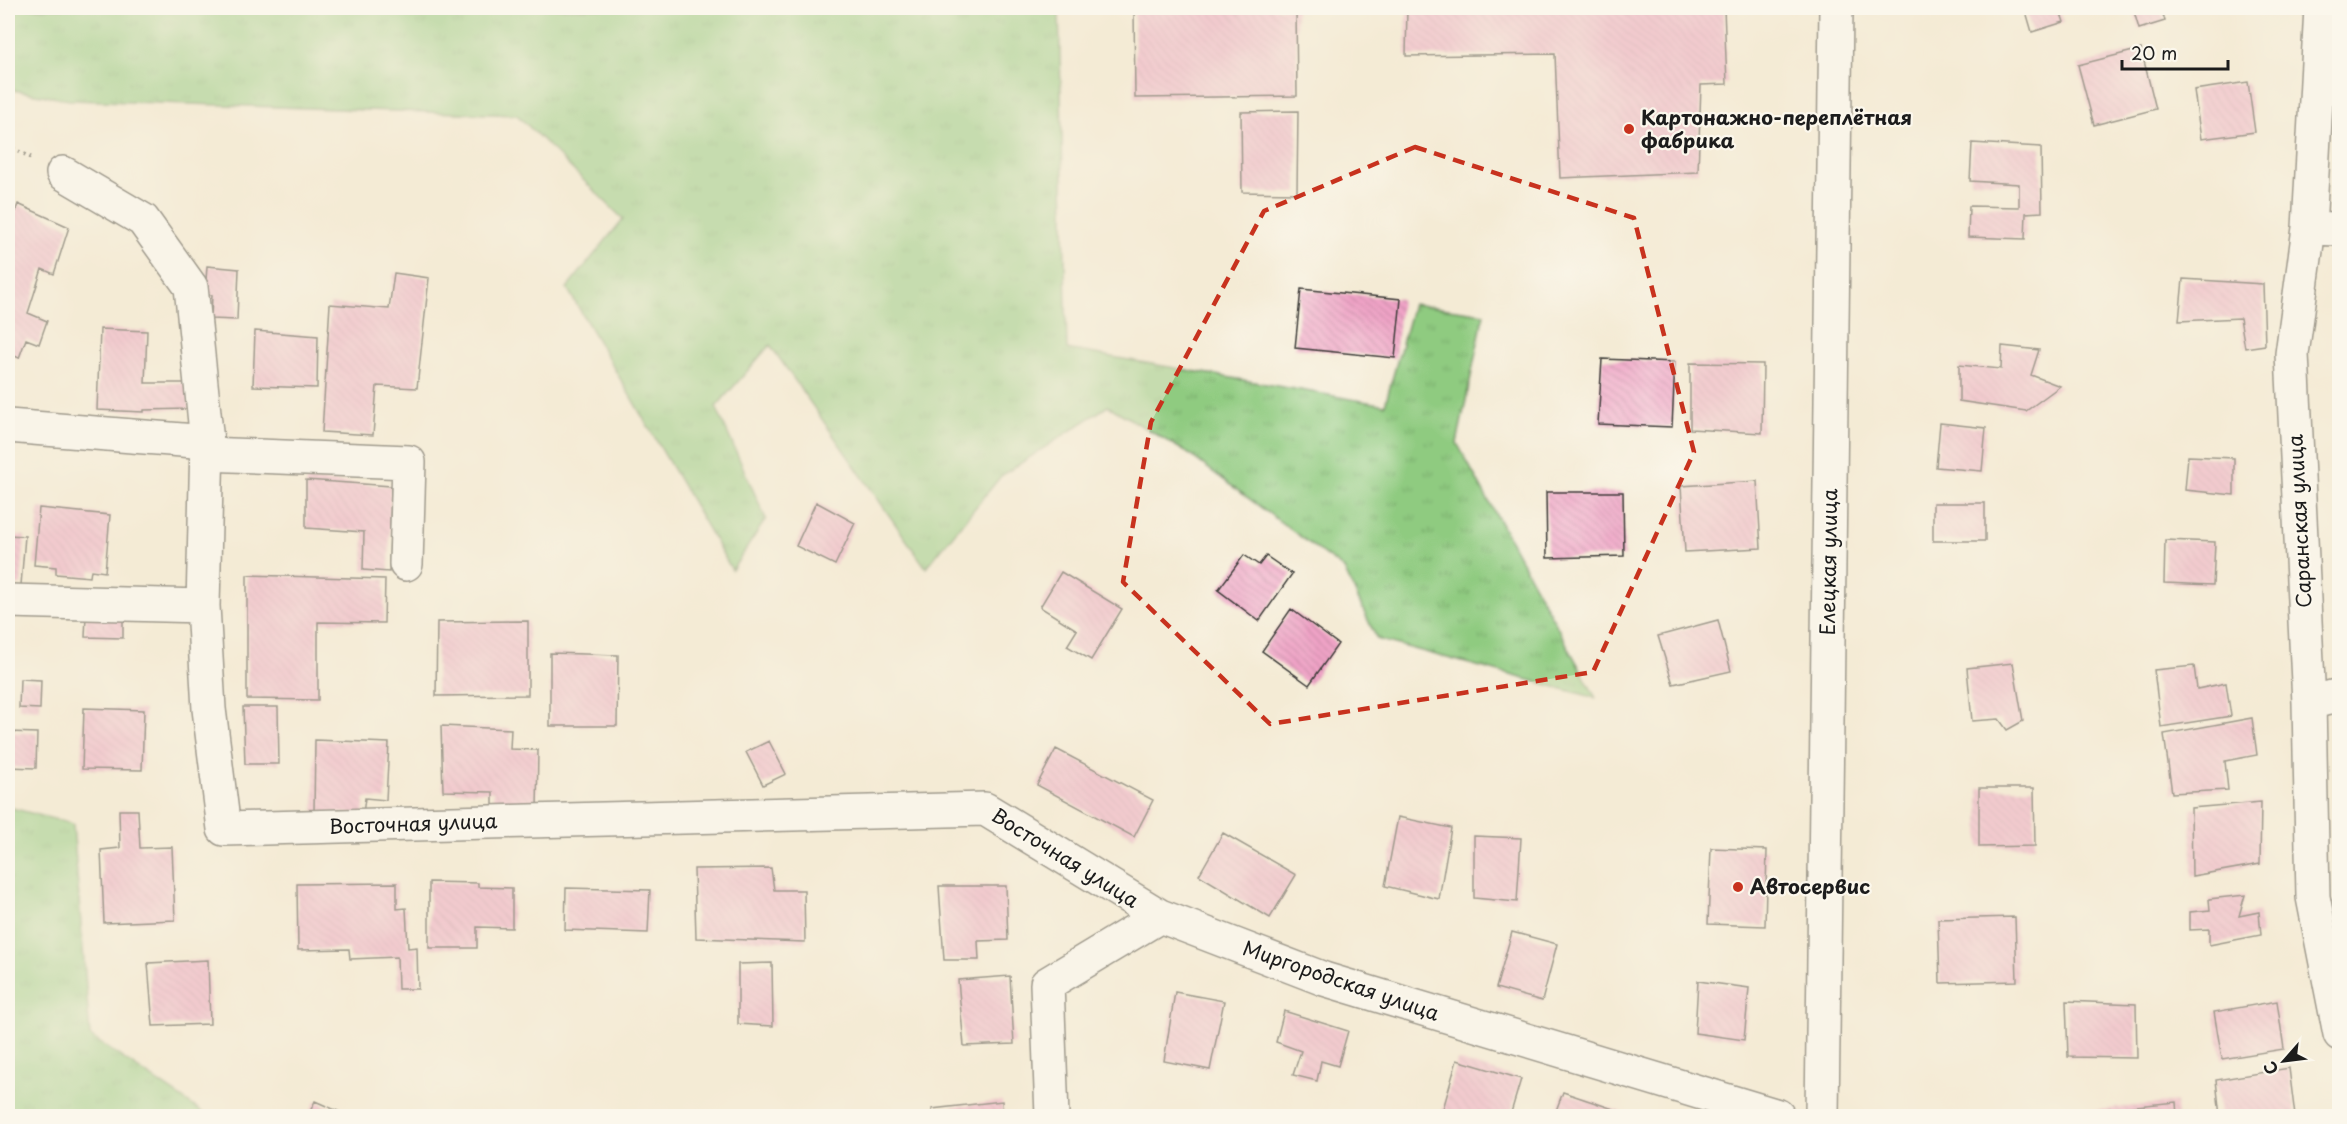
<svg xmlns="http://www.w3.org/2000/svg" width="2347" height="1124" font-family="'Playpen Sans',sans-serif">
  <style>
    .grass { fill: url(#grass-tufts); stroke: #56744e; stroke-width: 1.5 }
    .building { fill: url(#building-back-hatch) }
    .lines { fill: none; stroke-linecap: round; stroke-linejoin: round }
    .minor-casing { stroke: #3c3b38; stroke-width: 36 }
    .major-casing { stroke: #3c3b38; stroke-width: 36 }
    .path { stroke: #3c3b38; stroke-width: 4; stroke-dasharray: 1.5 4.5; stroke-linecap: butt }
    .minor { stroke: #fff; stroke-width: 33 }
    .major { stroke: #fff; stroke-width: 33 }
    .marked { fill: none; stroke: #c8321e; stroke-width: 4.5; stroke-dasharray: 12 8; stroke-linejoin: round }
    .poi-dot { fill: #c8321e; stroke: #fbf7ec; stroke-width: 2 }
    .labels { text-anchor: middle; stroke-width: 4.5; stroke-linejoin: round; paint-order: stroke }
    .poi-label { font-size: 20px; font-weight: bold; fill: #1c1c1c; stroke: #fbf7ec; text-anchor: start }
    .street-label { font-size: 20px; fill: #1c1c1c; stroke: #fbf7ec }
  </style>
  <defs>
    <pattern id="grass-tufts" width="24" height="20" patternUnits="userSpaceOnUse" patternTransform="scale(1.5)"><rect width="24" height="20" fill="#8fcb80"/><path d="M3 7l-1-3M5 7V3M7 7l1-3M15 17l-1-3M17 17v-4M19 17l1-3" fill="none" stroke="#7bae6e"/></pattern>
    <pattern id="building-back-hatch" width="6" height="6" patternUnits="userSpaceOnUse" patternTransform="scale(1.5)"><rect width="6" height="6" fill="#efa3c6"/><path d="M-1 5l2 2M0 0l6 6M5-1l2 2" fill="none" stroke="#cc8caa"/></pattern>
  </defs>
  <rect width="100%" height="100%" fill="#fbf7ec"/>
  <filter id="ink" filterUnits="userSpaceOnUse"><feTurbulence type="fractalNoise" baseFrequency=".0167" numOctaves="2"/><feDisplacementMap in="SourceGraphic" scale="12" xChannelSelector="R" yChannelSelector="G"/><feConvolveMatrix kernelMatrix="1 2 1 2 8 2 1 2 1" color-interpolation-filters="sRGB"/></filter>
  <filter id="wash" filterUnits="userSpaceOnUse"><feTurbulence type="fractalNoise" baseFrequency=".008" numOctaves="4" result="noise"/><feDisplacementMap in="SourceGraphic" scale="24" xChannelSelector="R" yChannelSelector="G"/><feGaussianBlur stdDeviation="1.35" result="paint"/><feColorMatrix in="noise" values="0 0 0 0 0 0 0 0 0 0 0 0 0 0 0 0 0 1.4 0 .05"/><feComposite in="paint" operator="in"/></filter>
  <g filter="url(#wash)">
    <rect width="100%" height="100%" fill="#f4ebd5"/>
    <path class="grass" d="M8,8H1059L1067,349L1385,405L1413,304L1484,314L1457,443L1596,698L1377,639L1344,569L1186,452L1108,406L1001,476L926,568L770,345L716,407L766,519L732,570L567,288L623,219L517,115L69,100L8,89Z
      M8,807L73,824L90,1036L208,1116H8Z"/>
    <g id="blocks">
      <path class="building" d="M1134,8H1296L1297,96L1135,98Z
        M1407,8H1724L1727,84L1701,85L1698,172L1560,178L1555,54L1406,56Z
        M2025,8H2059L2064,22L2032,32Z
        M2133,8H2161L2165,21L2139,29Z
        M2141,49L2156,109L2094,125L2078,65Z
        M2248,82L2255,132L2201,139L2194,90Z
        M1298,111L1297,193L1242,192L1241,112Z
        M1972,143L2041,147L2042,212L2026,213L2025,239L1968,237L1969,206L2019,207V184L1970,181Z
        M18,204L69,227L54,274L42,269L28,313L47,321L39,344L26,339L19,358L8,353V233Z
        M207,266L239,269L237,320L211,319L212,295L205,294Z
        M394,273L429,278L417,388L377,386L373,435L322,432L330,304L389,309Z
        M2183,279L2263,284L2265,345L2245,348L2240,318L2179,321Z
        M1301,289L1401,299L1395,358L1295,348Z
        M100,329L147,331L145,383H188L189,409L144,410V412L97,410Z
        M255,331L318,336L317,388L253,386Z
        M2002,346L2039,350L2031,375L2060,386L2026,411L1959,401V365L2001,369Z
        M1602,359L1675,362L1672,427L1598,424Z
        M1690,363L1763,364L1762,433L1690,429Z
        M1940,423L1986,428L1982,471L1936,467Z
        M2188,456L2234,458V495L2185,490Z
        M306,480L391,486L389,572L363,570L364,532L306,528Z
        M1757,481L1761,548L1685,552L1681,486Z
        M1546,492H1623L1624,556L1547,558Z
        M816,502L855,523L835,565L796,546Z
        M1933,503H1985V541H1933Z
        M39,508L110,515L105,572L91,570L90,577L56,574V567L34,565Z
        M8,535L25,536L21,585L8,584Z
        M2165,540L2215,542L2213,585L2164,583Z
        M1244,555L1259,565L1266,556L1292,574L1259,621L1218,590Z
        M1061,572L1122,609L1091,660L1067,646L1077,630L1040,607Z
        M247,575L385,579L384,623L318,622V700L247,699Z
        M1291,609L1338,644L1309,685L1262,651Z
        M86,616L123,617V638L85,637Z
        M1718,620L1731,671L1673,684L1658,636Z
        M528,621V695L436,696L437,622Z
        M550,653L618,655L617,726H550Z
        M2013,663L2023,721L2007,730L1999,719L1972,721L1967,668Z
        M2194,666L2197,689L2226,683L2231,716L2161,727L2154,670Z
        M20,679L41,680L40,709L19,708Z
        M243,707H278L279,764H245Z
        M84,708L144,710L142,770L82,769Z
        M2252,718L2257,755L2225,761L2228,790L2172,793L2164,734Z
        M441,726L511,729L510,749L538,750L537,810L493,811V792L443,791Z
        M8,732L37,733L36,768L8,767Z
        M315,740L389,743L386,800L365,798L363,814L314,812Z
        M769,741L786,774L763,785L746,752Z
        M1056,749L1153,800L1134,837L1037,785Z
        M1979,788H2034L2035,846L1979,847Z
        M2261,802L2260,864L2192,876L2191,808Z
        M119,810H138L140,848L172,847L175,920L104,923L101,850L120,848Z
        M1398,817L1451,828L1439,899L1385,886Z
        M1223,833L1296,875L1270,918L1199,875Z
        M1474,836L1521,838L1517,902L1474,898Z
        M1711,848L1767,850L1765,926L1708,924Z
        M771,868L774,890H804L805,942L696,938L694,869Z
        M429,882L478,883V887L512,888V928L477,927V948H429Z
        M397,883V909L406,908L408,948L417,947L418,989H398L397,957L350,959L349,949L298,950L297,884Z
        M939,886H1006L1008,940L978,941L979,960H944Z
        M566,888L650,890L648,933L565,930Z
        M2245,895L2239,916L2259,912L2261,935L2209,945V929L2190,930V912L2210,910L2209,899Z
        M2015,917L2017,981L1940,983L1938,919Z
        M1512,932L1557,944L1542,1001L1496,988Z
        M208,960L210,1024L153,1026L148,963Z
        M772,963L773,1026L738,1024V964Z
        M1010,976L1014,1044L964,1046L958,980Z
        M1698,981L1749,988L1744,1040L1695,1033Z
        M1175,992L1224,1001L1210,1070L1164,1061Z
        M2066,1001L2136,1004L2137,1058L2068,1057Z
        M2277,1001L2284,1049L2222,1059L2214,1012Z
        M1284,1011L1348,1031L1338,1066L1321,1061L1317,1081L1293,1075L1301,1051L1276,1042Z
        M1457,1060L1521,1079L1510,1116H1441Z
        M2289,1068L2295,1116H2220L2216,1080Z
        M1563,1092L1634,1116H1554Z
        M315,1101L349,1116H308Z
        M1002,1101L1003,1116H932V1109Z
        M2176,1102L2177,1116H2097L2096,1110Z"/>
    </g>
  </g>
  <g filter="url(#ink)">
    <use href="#blocks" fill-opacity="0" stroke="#3c3b38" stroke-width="1.5"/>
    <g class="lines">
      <g class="minor-casing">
        <path id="minor" d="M2321,8L2309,228L2292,354L2309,703L2313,897L2340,1034
          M63,173L143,220L191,287L207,442
          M2309,228L2340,229
          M8,426L207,442L203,606L209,709L224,829L985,809L1160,916L1324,979L1778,1116
          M206,454L409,462L406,564
          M8,601L203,606
          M2309,703L2340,695
          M1052,1116L1047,984L1160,916"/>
      </g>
      <g class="major-casing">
        <path id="major" d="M1822,1116L1836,8"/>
      </g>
      <path class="path" d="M8,146L34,159"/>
      <use href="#minor" class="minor"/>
      <use href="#major" class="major"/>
    </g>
  </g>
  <path d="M0 0H2347V1124H0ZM1415,147L1634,218L1694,452L1593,672L1270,724L1123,582L1151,422L1264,211Z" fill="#f4ebd5" fill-opacity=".55" fill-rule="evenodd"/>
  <path class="marked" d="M1415,147L1634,218L1694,452L1593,672L1270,724L1123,582L1151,422L1264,211Z"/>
  <g class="poi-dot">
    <circle cx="1629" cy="129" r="6"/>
    <circle cx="1738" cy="887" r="6"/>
  </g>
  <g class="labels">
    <g class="poi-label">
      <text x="1641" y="125">Картонажно-переплётная<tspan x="1641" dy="23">фабрика</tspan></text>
      <text x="1750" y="894">Автосервис</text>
    </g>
    <g class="street-label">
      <text transform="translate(2300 521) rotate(-93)" y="7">Саранская улица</text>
      <text transform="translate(1829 562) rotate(-89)" y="7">Елецкая улица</text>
      <text transform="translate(413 824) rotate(-2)" y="7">Восточная улица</text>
      <text transform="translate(1065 858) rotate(32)" y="7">Восточная улица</text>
      <text transform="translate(1341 981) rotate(19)" y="7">Миргородская улица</text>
    </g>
  </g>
  <rect width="2347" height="1124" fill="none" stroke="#fbf7ec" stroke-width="30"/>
  <g transform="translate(2284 1061) rotate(242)" stroke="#fbf7ec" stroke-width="4.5" paint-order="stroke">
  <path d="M0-4.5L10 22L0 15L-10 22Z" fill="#1c1c1c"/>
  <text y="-9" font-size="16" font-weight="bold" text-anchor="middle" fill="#1c1c1c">С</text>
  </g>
  <path d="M2122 60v9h106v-9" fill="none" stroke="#1c1c1c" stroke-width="3"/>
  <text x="2131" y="60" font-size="18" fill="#1c1c1c" stroke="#fbf7ec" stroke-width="4.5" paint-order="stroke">20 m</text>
</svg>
